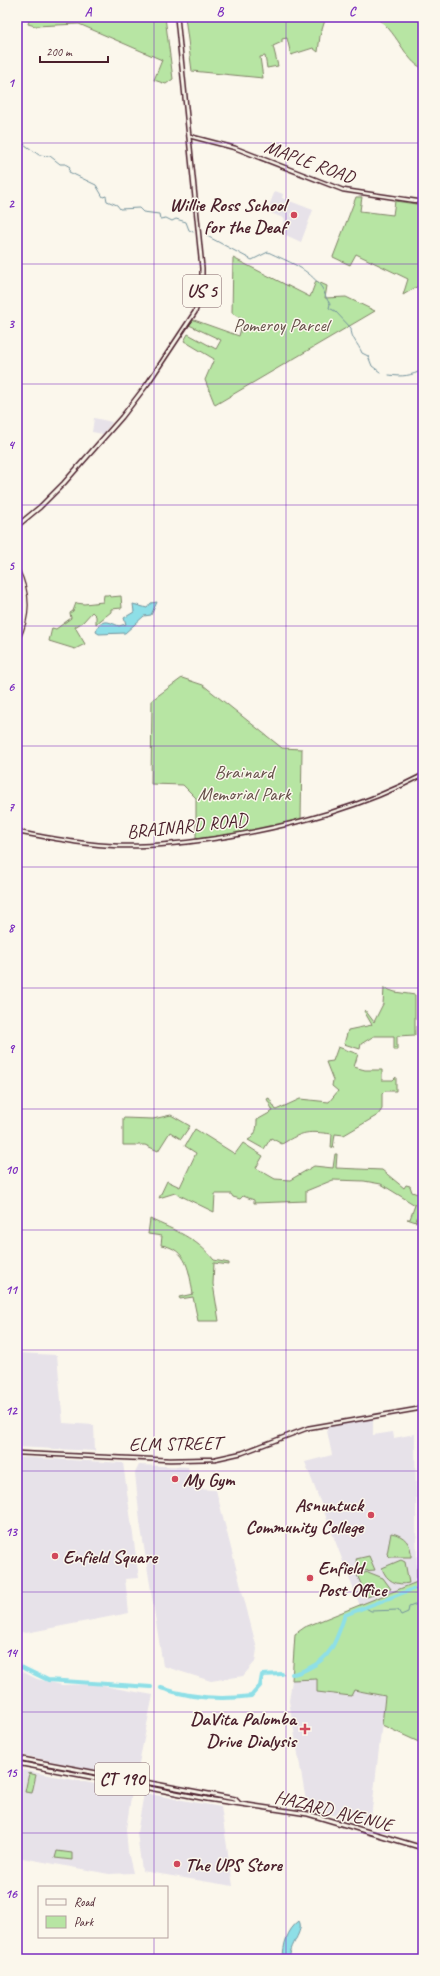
<svg xmlns="http://www.w3.org/2000/svg" width="440" height="1976" font-family="Caveat,sans-serif">
  <style>
    .built { fill: #e7e2e9 }
    .green { fill: #b7e5a3; stroke: #808267 }
    .water { fill: #8edfe7; stroke: #73929c }
    .lines { fill: none; stroke-linecap: round; stroke-linejoin: round }
    .stream { stroke: #73929c; stroke-width: 1 }
    .river { stroke: #8edfe7; stroke-width: 4 }
    .secondary-casing { stroke: #4a1f2b; stroke-width: 5.5 }
    .primary-casing { stroke: #4a1f2b; stroke-width: 6 }
    .highway-casing { stroke: #4a1f2b; stroke-width: 6 }
    .secondary { stroke: #fbf7ec; stroke-width: 2.5 }
    .primary { stroke: #fbf7ec; stroke-width: 3 }
    .highway { stroke: #fbf7ec; stroke-width: 3.5 }
    .grid { fill: none; stroke: #7b2cbf; stroke-width: 1; stroke-opacity: 0.55 }
    .poi-dot { fill: #d1495b; stroke: #fbf7ec; stroke-width: 1.5 }
    .labels { text-anchor: middle; stroke-width: 3; stroke-linejoin: round; paint-order: stroke }
    .shield { fill: #fbf7ec; stroke: #7f6065; stroke-width: 1 }
    .shield-label { font-size: 18px; font-weight: bold; fill: #4a1f2b }
    .street-label { font-size: 19px; fill: #4a1f2b; stroke: #fbf7ec }
    .poi-label { font-size: 19px; font-weight: bold; fill: #4a1f2b; stroke: #fbf7ec; text-anchor: start }
    .park-label { font-size: 19px; fill: #655049; stroke: #fbf7ec }
    .neatline { fill: none; stroke: #7b2cbf; stroke-width: 1.5 }
    .grid-label { font-size: 13px; text-anchor: middle; font-weight: bold; fill: #7b2cbf }
  </style>
  <rect width="100%" height="100%" fill="#fbf7ec"/>
  <filter id="ink" filterUnits="userSpaceOnUse"><feTurbulence type="fractalNoise" baseFrequency=".025" numOctaves="2"/><feDisplacementMap in="SourceGraphic" scale="8" xChannelSelector="R" yChannelSelector="G"/><feConvolveMatrix kernelMatrix="1 2 1 2 8 2 1 2 1" color-interpolation-filters="sRGB"/></filter>
  <g filter="url(#ink)">
    <path class="built" d="M275,191L283,194L282,198L313,210L301,242L279,232L285,219L267,211Z
      M94,418L112,422L103,434L92,432Z
      M17,1353L57,1355L63,1423L94,1425L95,1451L17,1447Z
      M373,1418V1435L393,1432L394,1438L415,1434L417,1582L360,1606L305,1462L332,1455L326,1426Z
      M17,1457L123,1463L139,1578L125,1579L129,1613L26,1633L17,1631Z
      M139,1465L188,1467L194,1489L216,1490L257,1649L255,1662L243,1676L211,1681L163,1666L140,1522L135,1473Z
      M17,1669L37,1679L62,1685L92,1684L153,1695L136,1778L17,1754Z
      M317,1679V1692L354,1690L385,1696L370,1827L307,1807L289,1701L292,1680Z
      M17,1769L132,1791L126,1829L128,1852L133,1873L109,1874L17,1857Z
      M144,1793L221,1807L233,1886L142,1871L137,1833Z"/>
    <path class="green" d="M30,17H165L173,79L166,84L154,80L162,60L79,24L35,26L28,24Z
      M185,17H326L320,36L318,52L313,48L291,55L287,38L282,39V42L273,46L278,66L267,68L265,56L260,57L263,78L192,71Z
      M374,17H423V68C405,63 397,28 374,17Z
      M356,197H362L360,211L393,215L395,201L423,205V283L403,295L408,279L356,254L350,265L333,257Z
      M233,258L310,297L316,281L327,286L325,298L346,297L375,311L215,405L205,380L214,359L184,341L188,334L216,349L221,340L189,325L194,320L239,336L243,320L232,313Z
      M104,595H109L110,597L121,596L122,608L111,609V612L96,624V616L92,612L83,622L75,627L85,644L75,649L49,641L52,628L56,629L71,618L70,613L73,611L76,603L84,604L103,602Z
      M182,678L203,685L282,748L302,749L301,820L258,831L196,839V798L183,785L151,784L152,700Z
      M384,988L395,992L415,995V1035L397,1036V1050H394V1036H374L361,1044L360,1049L344,1044L348,1030L372,1025L364,1011L365,1010L374,1022L383,1004Z
      M338,1047L358,1054L354,1067L365,1070H382V1080H393L396,1077V1091H385L382,1094V1109L378,1115L344,1135L335,1134L333,1148H331L332,1134C308,1131 303,1131 282,1144L271,1138L264,1149L248,1140C256,1136 257,1128 257,1120L273,1111L267,1099L269,1098L276,1110L300,1099L329,1102L338,1091L332,1086L333,1080L326,1062L333,1061Z
      M171,1115L190,1126L181,1139L170,1132L158,1151L145,1145H123V1118L153,1119Z
      M195,1129L235,1154L243,1143L263,1156L256,1168L275,1179L290,1180L314,1166L333,1168L335,1154H337L336,1168L382,1170L404,1188L406,1185L410,1186L412,1192L423,1196V1209L420,1207L416,1222L407,1219H410L415,1205L381,1184L364,1181L333,1180L306,1191V1201L254,1203V1200L243,1196L240,1199L233,1197L231,1194H215L214,1212L175,1193L159,1198L167,1181L180,1187L196,1153L185,1146Z
      M150,1219C176,1231 195,1237 214,1260L229,1263V1265L214,1263L213,1284L219,1321H198L193,1297L180,1299L179,1297L193,1294C189,1272 188,1249 161,1245L162,1236L148,1234Z
      M391,1533C404,1535 412,1544 411,1557H390L387,1554Z
      M369,1556L375,1570L362,1571L359,1567L356,1559Z
      M401,1560L405,1562L409,1583C397,1586 386,1581 382,1568Z
      M417,1568H423V1744L382,1725L385,1696L354,1690L351,1696L317,1692V1679L292,1680L295,1634L305,1627L417,1582Z
      M368,1572L383,1578L391,1589L367,1597L357,1575Z
      M29,1773L36,1775L32,1793L25,1792Z
      M57,1851L72,1853V1860L55,1858Z"/>
    <path class="water" d="M157,602L151,615L144,616L125,633L99,634L96,632C101,617 109,622 119,626L126,624L124,618L134,612L133,604L147,608L151,603Z
      M299,1921C305,1931 288,1946 290,1959H283C283,1945 287,1930 299,1921Z"/>
    <g class="lines">
      <path class="stream" d="M17,143L21,142L39,155L50,156L60,164H65L70,167L69,172L96,185L103,197L106,196L107,201L117,205L120,209L139,208L143,212L159,214L160,219L166,218L172,221L176,219L186,222L189,230L193,232
        M207,236L252,260L268,252C289,262 308,268 322,288C325,293 326,299 330,304L329,308L335,311L351,328C351,339 358,343 362,353L368,356L372,366L380,372
        M389,375C403,377 410,376 423,370
        M413,1589L420,1590L423,1575
        M364,1607L371,1611L398,1610L401,1615L408,1612L409,1607L420,1603L423,1606"/>
      <path class="river" d="M17,1665L48,1680L151,1687
        M292,1674C298,1674 303,1671 309,1668C333,1657 337,1637 345,1615L413,1589
        M161,1688C190,1698 221,1700 251,1696L260,1686L262,1675L282,1674"/>
      <g class="secondary-casing">
        <path id="secondary" d="M189,136L235,148L343,190L423,202
          M17,832C51,838 85,845 119,846C157,847 194,842 231,836C298,824 362,807 423,775
          M17,1453L170,1460L215,1459L242,1453L308,1428L423,1408"/>
      </g>
      <g class="primary-casing">
        <path id="primary" d="M17,526L40,507L64,483L122,417L148,383L195,312L202,290V268L177,17
          M17,1758L235,1799L238,1802
          M17,1763L207,1799L308,1814L423,1848"/>
      </g>
      <g class="highway-casing">
        <path id="highway" d="M17,24L19,17
          M17,570C29,594 29,616 17,640
          M17,577C23,591 29,613 17,626"/>
      </g>
      <use href="#secondary" class="secondary"/>
      <use href="#primary" class="primary"/>
      <use href="#highway" class="highway"/>
    </g>
  </g>
  <path class="grid" d="M154,17V1887M286,17V1959M17,143H423M17,264H423M17,384H423M17,505H423M17,626H423M17,746H423M17,867H423M17,988H423M17,1109H423M17,1230H423M17,1350H423M17,1471H423M17,1592H423M17,1712H423M17,1833H423M154,1937V1959"/>
  <g class="poi-dot">
    <circle cx="294" cy="215" r="4"/>
    <circle cx="175" cy="1479" r="4"/>
    <circle cx="371" cy="1515" r="4"/>
    <circle cx="55" cy="1556" r="4"/>
    <circle cx="310" cy="1578" r="4"/>
    <path d="M303 1723h4v4h4v4h-4v4h-4v-4h-4v-4h4z"/>
    <circle cx="177" cy="1864" r="4"/>
  </g>
  <g class="labels">
    <g class="shield">
      <rect x="183" y="275" width="38" height="32" rx="3"/>
      <rect x="95" y="1763" width="54" height="32" rx="3"/>
    </g>
    <g class="shield-label">
      <text x="202" y="297">US 5</text>
      <text x="122" y="1785">CT 190</text>
    </g>
    <g class="street-label">
      <text transform="translate(310 161) rotate(20)" y="7">MAPLE ROAD</text>
      <text transform="translate(187 825) rotate(-6)" y="7">BRAINARD ROAD</text>
      <text transform="translate(175 1443) rotate(-1)" y="7">ELM STREET</text>
      <text transform="translate(334 1810) rotate(14)" y="7">HAZARD AVENUE</text>
    </g>
    <g class="poi-label">
      <text x="286" y="211" text-anchor="end">Willie Ross School<tspan x="286" dy="22">for the Deaf</tspan></text>
      <text x="183" y="1486">My Gym</text>
      <text x="363" y="1511" text-anchor="end">Asnuntuck<tspan x="363" dy="22">Community College</tspan></text>
      <text x="63" y="1563">Enfield Square</text>
      <text x="318" y="1574">Enfield<tspan x="318" dy="22">Post Office</tspan></text>
      <text x="296" y="1725" text-anchor="end">DaVita Palomba<tspan x="296" dy="22">Drive Dialysis</tspan></text>
      <text x="185" y="1871">The UPS Store</text>
    </g>
    <g class="park-label">
      <text x="281" y="331">Pomeroy Parcel</text>
      <text x="244" y="778">Brainard<tspan x="244" dy="22">Memorial Park</tspan></text>
    </g>
  </g>
  <rect width="440" height="1976" fill="none" stroke="#fbf7ec" stroke-width="44"/>
  <rect x="38" y="1886" width="130" height="52" fill="#fbf7ec" stroke="#b4a19f"/>
  <rect x="46" y="1899" width="20" height="6" fill="#fbf7ec" stroke="#b4a19f"/>
  <text x="74" y="1906" font-size="12" fill="#4a1f2b">Road</text>
  <rect x="46" y="1916" width="20" height="12" fill="#b7e5a3" stroke="#b4a19f"/>
  <text x="74" y="1926" font-size="12" fill="#4a1f2b">Park</text>
  <path d="M40 56v6h68v-6" fill="none" stroke="#4a1f2b" stroke-width="2"/>
  <text x="46" y="56" font-size="12" fill="#4a1f2b" stroke="#fbf7ec" stroke-width="3" paint-order="stroke">200 m</text>
  <rect x="22" y="22" width="396" height="1932" class="neatline"/>
  <g class="grid-label">
    <text x="88" y="16">A</text>
    <text x="220" y="16">B</text>
    <text x="352" y="16">C</text>
    <text x="11" y="87">1</text>
    <text x="11" y="208">2</text>
    <text x="11" y="328">3</text>
    <text x="11" y="449">4</text>
    <text x="11" y="570">5</text>
    <text x="11" y="691">6</text>
    <text x="11" y="811">7</text>
    <text x="11" y="932">8</text>
    <text x="11" y="1053">9</text>
    <text x="11" y="1174">10</text>
    <text x="11" y="1294">11</text>
    <text x="11" y="1415">12</text>
    <text x="11" y="1536">13</text>
    <text x="11" y="1657">14</text>
    <text x="11" y="1777">15</text>
    <text x="11" y="1898">16</text>
  </g>
</svg>
